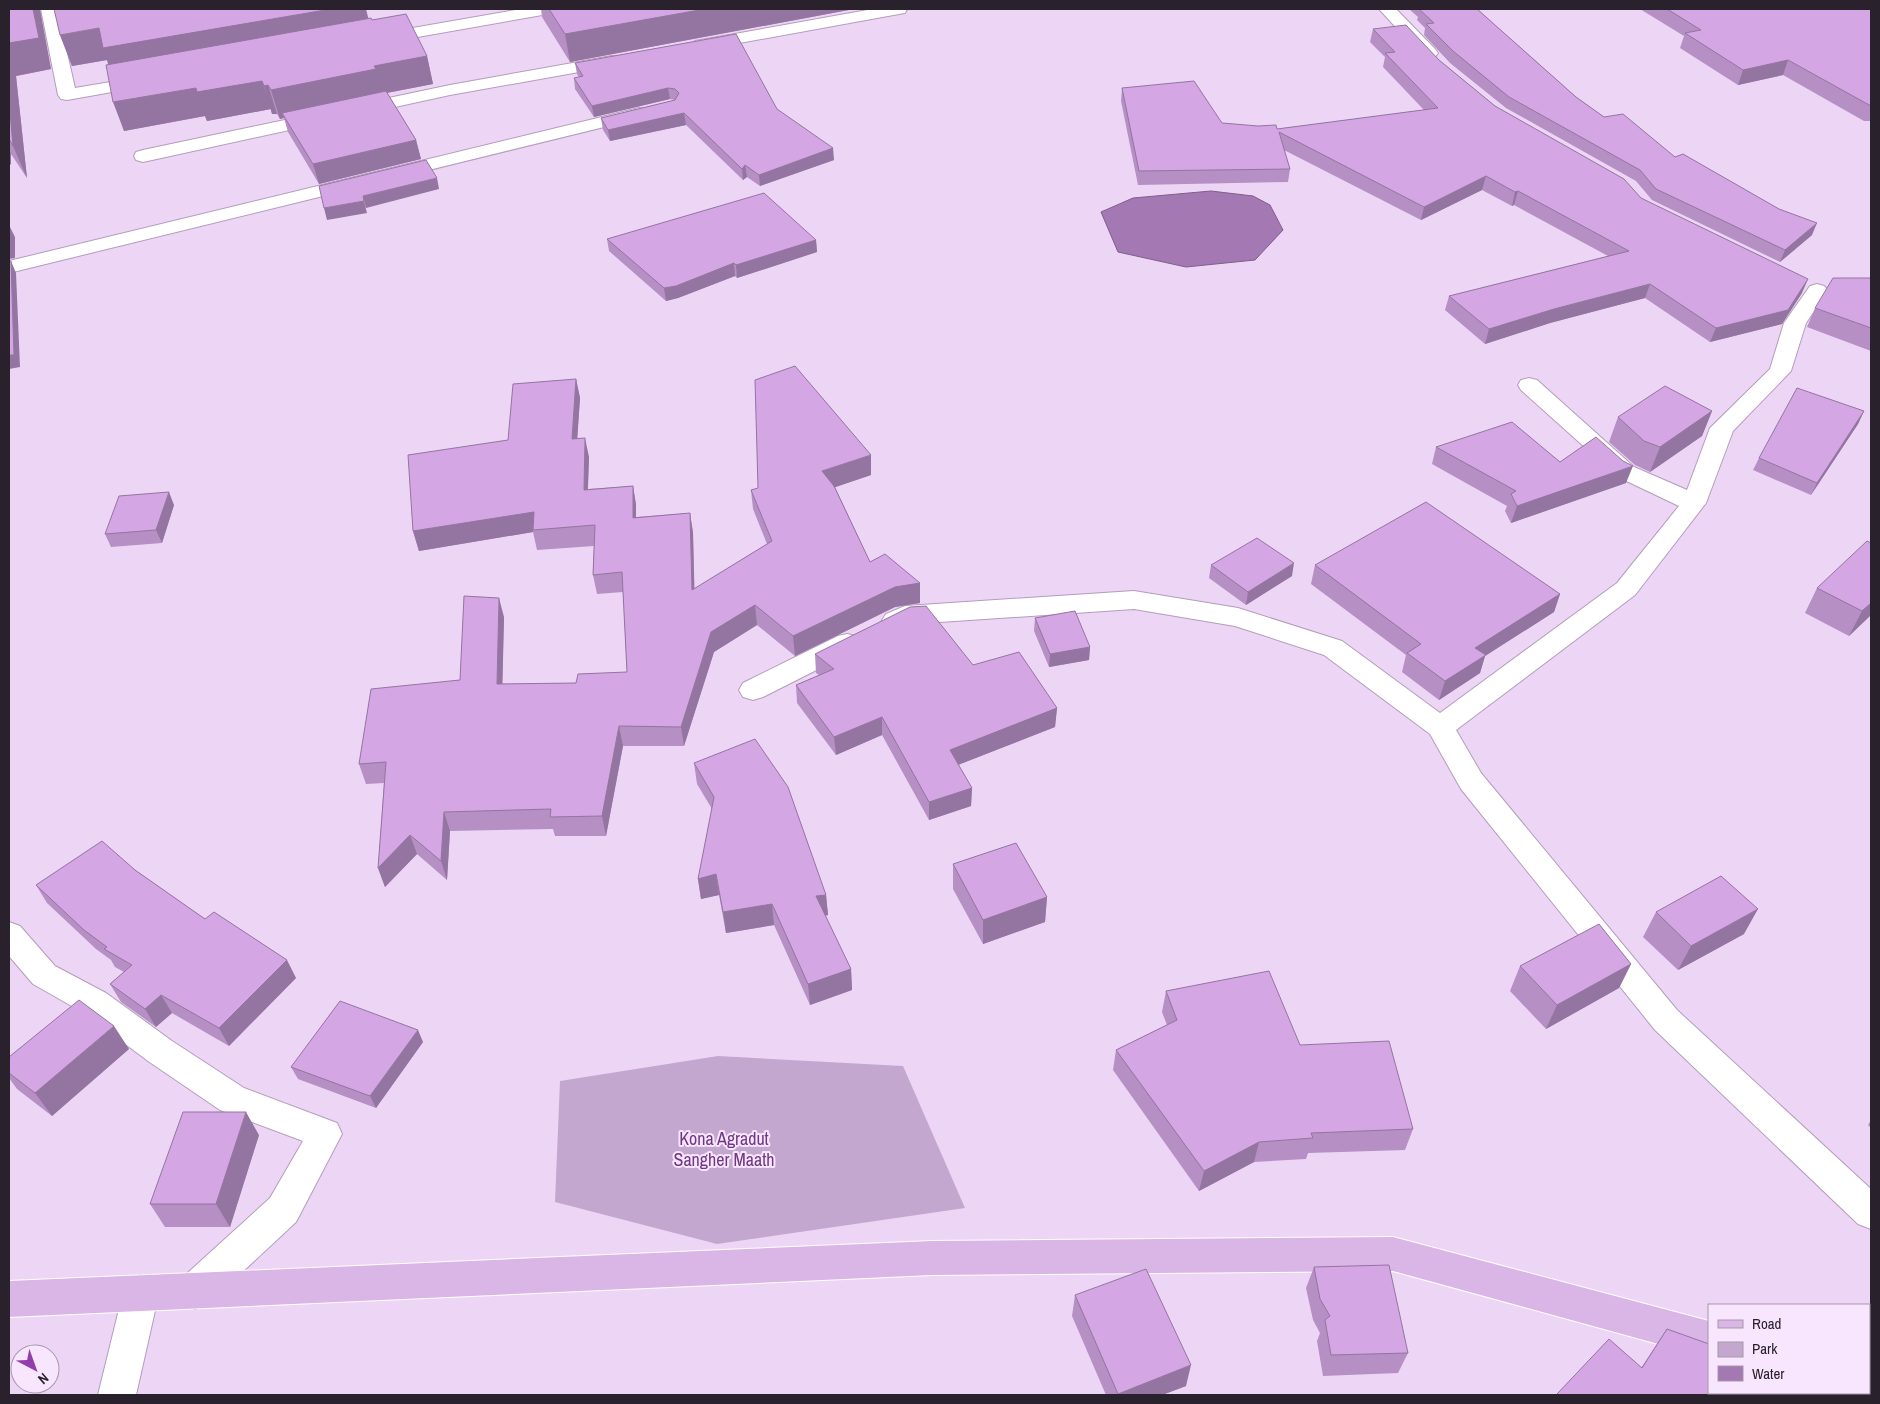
<svg xmlns="http://www.w3.org/2000/svg" width="1880" height="1404" font-family="'Archivo Narrow',sans-serif">
  <style>
    .green { fill: #c4a7ce }
    .water { fill: #a478b3; stroke: #7f5e8a }
    .lines { fill: none; stroke-linecap: round; stroke-linejoin: round }
    .minor-casing { stroke: #b39dbb; stroke-width: 2 }
    .major-casing { stroke: #fff; stroke-width: 2 }
    .minor { fill: #fff; fill-rule: evenodd }
    .major { fill: #dab6e6; fill-rule: evenodd }
    .wall { fill: #b68fc4 }
    .shaded-wall { fill: #9474a0 }
    .building { fill: #d4a6e4; stroke: #9474a0 }
    .labels { text-anchor: middle; stroke-width: 4; stroke-linejoin: round; paint-order: stroke }
    .near-park-label { font-size: 18px; fill: #703882; stroke: #f8e5fe }
  </style>
  <rect width="100%" height="100%" fill="#edd6f5"/>
  <path class="green" d="M718,1056L903,1066L965,1208L717,1244L555,1202L560,1081Z"/>
  <path class="water" d="M1211,191L1253,196L1270,205L1283,230L1255,260L1186,267L1118,252L1101,212L1133,198Z"/>
  <g class="lines">
    <g class="minor-casing">
      <path id="minor" d="M41,9H57L75,88L146,76L152,77L155,81L152,85L146,86L67,100L61,99L58,95Z
        M521,9H556L554,13L548,14L378,44L372,43L369,39L372,35L378,34Z
        M873,9H907L905,13L899,14L701,50L695,49L692,45L695,41L701,40Z
        M1379,9H1396L1435,49L1438,53L1435,57L1429,58L1423,57Z
        M612,56L618,57L621,61L618,65L450,95L143,162L136,160L134,156L136,152L143,150L450,85Z
        M639,108L645,109L648,113L645,117L9,273V261Z
        M1817,284L1824,286L1828,290L1806,323L1791,371L1733,431L1706,503L1635,595L1456,730L1481,773L1677,1010L1871,1189V1229L1858,1224L1655,1030L1461,789L1430,734L1324,655L1235,626L1134,609L910,624L895,629L886,626L882,620L886,614L905,606L1134,591L1238,608L1342,641L1440,713L1617,583L1679,506L1618,477L1521,390L1518,385L1521,380L1529,378L1537,380L1634,467L1687,490L1710,428L1770,369L1784,323L1810,286Z
        M847,634L856,636L860,643L856,650L763,697L753,700L743,697L739,690L743,683L838,636Z
        M9,922L20,926L55,966L106,993L172,1041L244,1088L337,1123L342,1134L296,1222L208,1304L195,1309L182,1304L177,1291L182,1278L270,1198L303,1141L220,1110L148,1061L84,1013L33,984L9,956Z
        M141,1275L154,1280L159,1293L136,1395H98L123,1293L128,1280Z"/>
    </g>
    <g class="major-casing">
      <path id="major" d="M1393,1237L1709,1321V1358L1393,1271L932,1275L9,1317V1281L932,1241Z
        M1869,1364L1871,1365V1395H1855L1854,1393H1869Z"/>
    </g>
    <use href="#minor" class="minor"/>
    <use href="#major" class="major"/>
  </g>
  <path class="wall" d="M9,9H39L51,69L16,76L27,178L11,154V164L9,165Z
    M541,9H854L570,62L542,17Z
    M1409,9H1477L1576,97L1604,117L1812,235L1780,262L1652,200L1636,181L1506,108L1450,63L1424,35L1425,28L1417,20L1418,17Z
    M1640,9H1871V121H1864L1783,75L1738,85L1680,48L1684,36Z
    M369,19L372,20L427,56L433,84L387,93L416,140L421,159L319,184L288,132L284,118L280,119L277,114H272L271,109L207,121L205,116L124,131L107,60L72,66L60,35Z
    M1373,29L1439,60L1495,106L1641,198L1802,293L1782,324L1710,342L1645,298L1550,323L1485,344L1445,310L1449,296L1608,256L1514,205L1512,206L1482,190L1421,220L1284,150L1290,169L1288,182L1138,185L1121,101L1122,88L1222,123L1277,129L1424,110L1383,67L1385,57L1370,42Z
    M575,63L777,109L834,160L760,186L747,177L743,180L686,125L610,141L603,130L601,118L675,100L670,99L594,117L575,89L574,78L579,77L577,74Z
    M607,239L816,240L817,252L737,278L735,276L678,298L666,301L609,251Z
    M1871,278V351L1807,327L1815,308Z
    M576,379L580,398L577,438L589,457L588,489L633,486L636,505V517L690,513L693,533L694,589L767,544L753,509L751,490L871,475L835,487L870,562L920,583V603L895,607L795,656L757,625L714,652L684,746H623L606,836H555L553,829L450,831L447,880L417,854L385,887L378,868L384,783L366,784L359,764L460,680L504,617L502,684L576,683L627,672L623,592L597,594L593,575L594,546L537,550L533,532L419,551L413,531L508,440Z
    M1712,411L1702,436L1650,472L1635,465L1609,442L1618,417Z
    M1864,411L1858,424L1811,495L1753,470L1759,458Z
    M1436,447L1560,462L1626,483L1511,523L1505,511L1507,506L1432,464Z
    M174,505L162,543L111,547L105,534Z
    M1871,543V615L1849,636L1805,613L1817,588Z
    M1211,565L1292,576L1246,605L1209,578Z
    M1315,565L1560,594L1554,612L1485,656L1480,673L1439,700L1402,672L1406,655L1311,584Z
    M1035,618L1090,647L1089,660L1049,667L1034,631Z
    M815,654L973,665L1057,708L1055,727L958,765L972,788L971,806L929,820L882,735L836,755L797,703L796,685L819,675L816,673Z
    M694,763L826,895L828,915L825,916L851,969L852,990L810,1005L774,925L726,933L719,895L701,899L698,879L712,809L697,784Z
    M953,864L1047,897L1045,922L983,944L953,889Z
    M135,870L205,919L296,978L229,1046L172,1013L156,1027L121,1002L110,984L124,972L115,967L111,960L96,949L47,903L36,885Z
    M1656,912L1744,934L1678,970L1643,937Z
    M1631,964L1619,988L1546,1029L1510,991L1520,966Z
    M1166,991L1300,1045L1413,1129L1405,1150L1308,1153L1306,1159L1254,1162L1199,1191L1113,1070L1116,1050L1167,1025L1162,1012Z
    M423,1042L376,1108L298,1079L291,1067Z
    M129,1049L52,1116L17,1089L9,1078V1057Z
    M1871,1120V1128L1868,1125Z
    M259,1135L230,1227H165L150,1204Z
    M1314,1267L1408,1353L1398,1373L1323,1376L1317,1341L1320,1333L1313,1320L1306,1288Z
    M1075,1295L1186,1386L1162,1395H1106L1072,1316Z
    M1667,1329L1800,1395H1556L1641,1368Z"/>
  <path class="shaded-wall" d="M33,9H40L51,69L16,76L27,178L13,146L9,101V43Z
    M331,9H366L372,33L114,79L107,60L72,66L60,35L99,28Z
    M705,9H854L570,62L565,34Z
    M427,56L433,84L282,113L284,118L280,119L271,90L374,66Z
    M1788,60L1783,75L1738,85L1743,70Z
    M262,81L271,109L207,121L205,116L124,131L113,102L196,88Z
    M268,85L277,114H272L264,86Z
    M668,88L670,99L594,117L592,106Z
    M684,113L686,125L610,141L608,130Z
    M416,140L421,159L319,184L313,164Z
    M833,148L834,160L760,186L759,175Z
    M9,149L11,154V164L9,165Z
    M745,165L747,177L743,180L742,169Z
    M1486,176L1482,190L1421,220L1424,207Z
    M437,178L439,189L366,208L363,196Z
    M1518,191L1514,205L1512,206L1515,192Z
    M364,201L367,213L327,220L324,208Z
    M1817,223L1812,235L1780,262L1785,250Z
    M9,225L15,237V258L9,259Z
    M816,240L817,252L737,278L736,265Z
    M11,261L16,273L20,367L9,369Z
    M734,263L735,276L678,298L666,301L664,288Z
    M1808,279L1802,293L1782,324L1710,342L1716,328Z
    M1650,284L1645,298L1550,323L1485,344L1489,329L1554,309Z
    M576,379L580,398L576,458L572,439Z
    M1712,411L1702,436L1650,472L1660,447Z
    M1864,411L1858,424L1811,495L1817,483Z
    M585,438L589,457L587,509L584,490Z
    M871,455V475L824,491L822,471Z
    M1633,466L1626,483L1511,523L1517,506Z
    M633,486L636,505V537L633,518Z
    M169,492L174,505L162,543L156,530Z
    M534,512L533,532L419,551L413,531Z
    M690,513L693,533L695,610L692,590Z
    M1294,563L1292,576L1246,605L1248,592Z
    M920,583V603L895,607L795,656L793,636L895,587Z
    M1560,594L1554,612L1485,656L1480,673L1439,700L1445,681L1475,648Z
    M499,598L504,617L502,704L497,684Z
    M1871,603V615L1849,636L1862,611Z
    M755,605L757,625L714,652L684,746L681,727L711,632Z
    M1090,647L1089,660L1049,667L1050,654Z
    M1057,708L1055,727L950,768V750Z
    M882,717V735L836,755L834,737Z
    M619,726L623,746L606,836L602,816Z
    M972,788L971,806L929,820V802Z
    M444,812L450,831L447,880L441,861Z
    M410,835L417,854L385,887L378,868Z
    M716,874L719,895L701,899L698,879Z
    M826,895L828,915L818,917L816,896Z
    M1047,897L1045,922L983,944V920Z
    M772,904L774,925L726,933L723,912Z
    M1758,909L1744,934L1678,970L1691,946Z
    M287,960L296,978L229,1046L219,1028Z
    M1631,964L1619,988L1546,1029L1557,1005Z
    M851,969L852,990L810,1005L808,984Z
    M161,995L172,1013L156,1027L145,1009Z
    M114,1026L129,1049L52,1116L35,1093Z
    M418,1030L423,1042L376,1108L370,1096Z
    M246,1112L259,1135L230,1227L216,1204Z
    M1259,1142L1254,1162L1199,1191L1204,1171Z
    M1191,1365L1186,1386L1162,1395H1118V1394Z"/>
  <path class="building" d="M9,9H33L39,38L9,43Z
    M54,9H331L103,48L99,28L60,35Z
    M549,9H705L565,34Z
    M1419,9H1477L1576,97L1604,117L1623,114L1675,157L1683,154L1779,209L1817,223L1785,250L1656,189L1640,170L1509,97L1453,51L1426,24L1434,23Z
    M1667,9H1871V106L1788,60L1743,70L1685,33L1701,30Z
    M406,14L427,56L374,66L376,69L271,90L268,85L264,86L262,81L197,92L196,88L113,102L106,65L371,18L372,20Z
    M1406,25L1439,60L1495,106L1624,179L1641,198L1808,279L1788,310L1716,328L1650,284L1554,309L1489,329L1449,296L1629,251L1518,191L1515,192L1486,176L1424,207L1279,132L1290,169L1139,171L1122,88L1194,81L1222,123L1258,126L1276,125L1277,129L1438,108L1385,53L1395,52L1373,29Z
    M736,34L777,109L833,148L759,175L745,165L742,169L684,113L608,130L601,118L675,100L679,93L675,89L668,88L592,106L574,78L583,76L575,63Z
    M386,91L416,140L313,164L282,113Z
    M9,101L13,146L9,139Z
    M426,160L437,178L363,196L364,201L324,208L319,186Z
    M764,193L816,240L736,265L734,263L676,286L664,288L607,239Z
    M9,225L10,245L9,246Z
    M9,261H11L14,355H9Z
    M1833,278H1871V328L1815,308Z
    M795,366L871,455L822,471L834,486L870,562L885,554L920,583L895,587L793,636L755,605L711,632L681,727L619,726L602,816L550,817L551,809L444,812L441,861L410,835L378,868L386,762L359,764L371,689L460,680L464,596L499,598L497,684L576,683L578,674L627,672L622,572L593,575L595,525L533,530L534,512L413,531L408,455L508,440L513,384L576,379L572,439L585,438L584,490L633,486V518L690,513L692,590L772,541L751,490L758,488L755,380Z
    M1665,386L1712,411L1660,447L1644,441L1618,417Z
    M1797,388L1864,411L1817,483L1759,458Z
    M1512,422L1560,462L1596,437L1623,461L1633,466L1517,506L1511,494L1516,491L1436,447Z
    M169,492L156,530L105,534L119,496Z
    M1426,502L1560,594L1475,648L1486,655L1445,681L1407,653L1421,644L1315,565Z
    M1257,538L1294,563L1248,592L1211,565Z
    M1867,541L1871,543V603L1862,611L1817,588Z
    M926,606L973,665L1019,652L1057,708L950,750L972,788L929,802L882,717L834,737L796,685L834,669L815,654L910,607Z
    M1075,611L1090,647L1050,654L1035,618Z
    M755,739L788,787L826,895L816,896L851,969L808,984L772,904L723,912L716,874L698,879L714,797L694,763Z
    M102,841L135,870L205,919L214,912L287,960L219,1028L161,995L145,1009L110,984L132,965L104,949L107,947L84,930L36,885Z
    M1016,843L1047,897L983,920L953,864Z
    M1721,876L1758,909L1691,946L1656,912Z
    M1599,924L1631,964L1557,1005L1520,966Z
    M1269,971L1300,1045L1389,1041L1413,1129L1311,1133L1313,1138L1259,1142L1204,1171L1116,1050L1177,1020L1166,991Z
    M79,1000L114,1026L35,1093L9,1073V1057Z
    M340,1001L418,1030L370,1096L291,1067Z
    M183,1112H246L216,1204H150Z
    M1389,1265L1408,1353L1331,1355L1325,1320L1330,1316L1320,1299L1314,1267Z
    M1146,1269L1191,1365L1118,1394L1075,1295Z
    M1667,1329L1709,1344V1393H1801L1800,1395H1556L1609,1339L1642,1368Z"/>
  <g class="labels">
    <g class="near-park-label">
      <text x="724" y="1145">Kona Agradut<tspan x="724" dy="21">Sangher Maath</tspan></text>
    </g>
  </g>
  <rect width="1880" height="1404" fill="none" stroke="#29212c" stroke-width="20"/>
  <rect x="1708" y="1304" width="162" height="90" fill="#f8e5fe" stroke="#a597aa"/>
  <rect x="1718" y="1320" width="25" height="8" fill="#dab6e6" stroke="#a597aa"/>
  <text x="1752" y="1329" font-size="15" fill="#29212c">Road</text>
  <rect x="1718" y="1342" width="25" height="15" fill="#c4a7ce" stroke="#a597aa"/>
  <text x="1752" y="1354" font-size="15" fill="#29212c">Park</text>
  <rect x="1718" y="1366" width="25" height="15" fill="#a478b3" stroke="#a597aa"/>
  <text x="1752" y="1379" font-size="15" fill="#29212c">Water</text>
  <g transform="translate(35 1369) rotate(139)"><circle r="24" fill="#f8e5fe" stroke="#a597aa"/>
  <path d="M0-4L9 19L0 12L-9 19Z" fill="#913dab"/>
  <text y="-8" font-size="14" font-weight="bold" text-anchor="middle" fill="#29212c">N</text>
  </g>
</svg>
